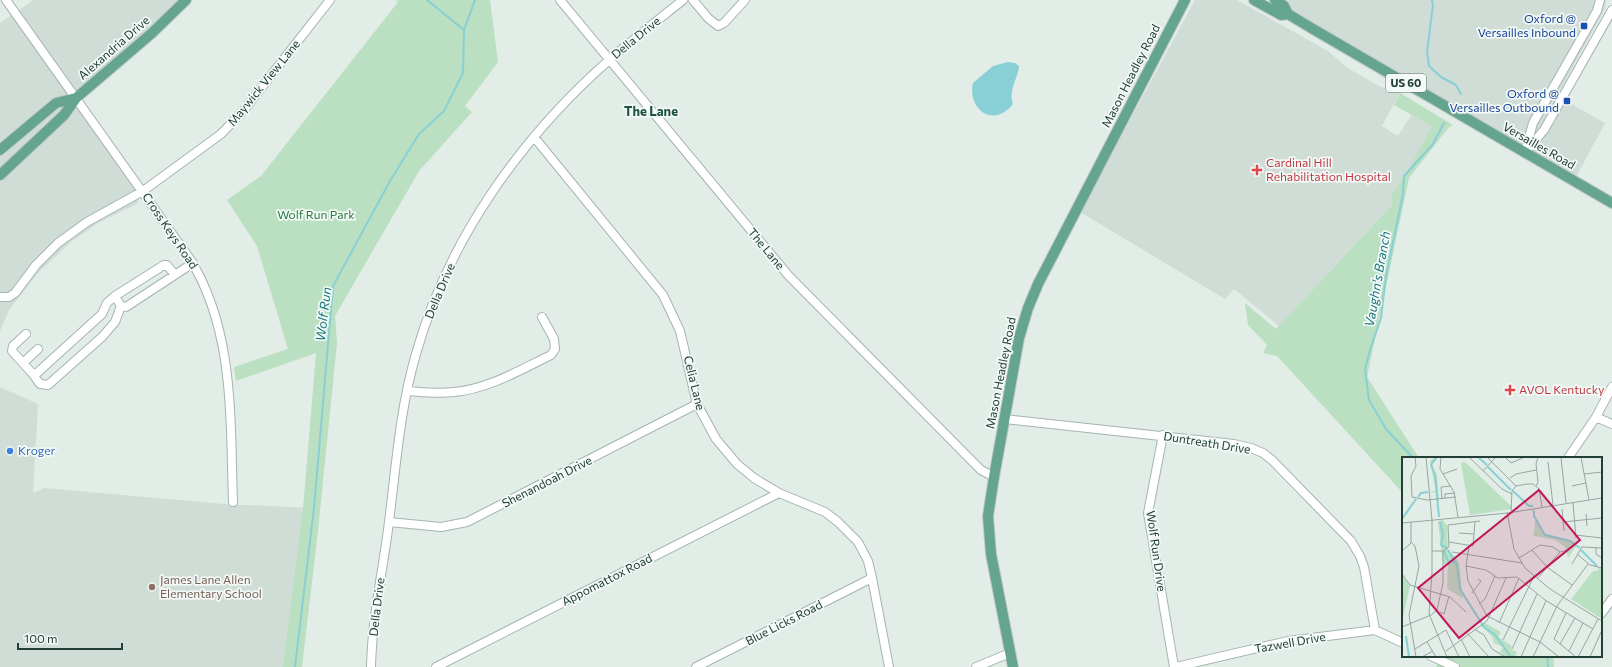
<svg xmlns="http://www.w3.org/2000/svg" width="1612" height="667" font-family="Commissioner,sans-serif">
  <style>
    .built { fill: #d0ddd6 }
    .green { fill: #badfc1 }
    .water { fill: #88d0d5 }
    .lines { fill: none; stroke-linecap: round; stroke-linejoin: round }
    .stream { stroke: #88d0d5; stroke-width: 2 }
    .minor-casing { stroke: #a4b5ae; stroke-width: 10 }
    .major-casing { stroke: #c1c9c6; stroke-width: 12 }
    .minor { stroke: #fff; stroke-width: 8 }
    .major { stroke: #65a58f; stroke-width: 10 }
    .transit-dot { fill: #1a4fb4; stroke: #f3f9f6; stroke-width: 1.5 }
    .health-dot { fill: #e0444e; stroke: #f3f9f6; stroke-width: 1.5 }
    .shop-dot { fill: #3f7fe0; stroke: #f3f9f6; stroke-width: 1.5 }
    .education-dot { fill: #8d6e63; stroke: #f3f9f6; stroke-width: 1.5 }
    .labels { text-anchor: middle; stroke-width: 3.5; stroke-linejoin: round; paint-order: stroke }
    .shield { fill: #f3f9f6; stroke: #60776f; stroke-width: 1 }
    .shield-label { font-size: 11px; font-weight: bold; fill: #213f35 }
    .transit-label { font-size: 12px; fill: #164399; stroke: #f3f9f6; text-anchor: end }
    .street-label { font-size: 12px; fill: #213f35; stroke: #f3f9f6 }
    .health-label { font-size: 12px; fill: #be3a42; stroke: #f3f9f6; text-anchor: start }
    .park-label { font-size: 12px; fill: #297841; stroke: #f3f9f6 }
    .shop-label { font-size: 12px; fill: #366cbe; stroke: #f3f9f6; text-anchor: start }
    .education-label { font-size: 12px; fill: #785e54; stroke: #f3f9f6; text-anchor: start }
    .neighbourhood-label { font-size: 13px; font-weight: bold; fill: #1c5340; stroke: #f3f9f6 }
    .water-label { font-size: 13px; font-style: italic; fill: #18777f; stroke: #f3f9f6 }
    .inset-river { fill: none; stroke: #88d0d5; stroke-width: 2 }
    .inset-road { fill: none; stroke: #95a7a0; stroke-width: 1 }
    .view { fill: #c2185b; fill-opacity: 0.15; stroke: #c2185b; stroke-width: 2 }
    .inset-edge { fill: none; stroke: #213f35; stroke-width: 2 }
  </style>
  <rect width="100%" height="100%" fill="#e2ede7"/>
  <path class="built" d="M33,0H186L76,98L143,191L137,204L100,222L71,242L38,273L9,310L0,331V23Z
    M1195,0H1237L1328,51L1346,67L1381,87L1400,93L1382,126L1398,136L1412,114L1436,128L1393,204L1279,326L1234,289L1225,299L1080,212Z
    M1270,0H1606L1605,9L1557,96L1605,123L1574,181L1268,3Z
    M0,387L38,404L33,493L44,488L224,504L314,508L295,667H0Z"/>
  <path class="green" d="M396,0H490L498,62L465,106L472,112L419,171L335,316L337,343L318,531L302,667H283L303,509L316,353L236,381L234,367L288,349L257,246L227,200L261,176L398,2Z
    M1400,93L1453,125L1449,127L1409,178L1367,377L1419,458H1403V493L1277,356L1263,353L1267,345L1248,325L1245,303L1276,329L1393,204L1391,196L1409,169L1432,126L1394,105Z
    M1441,656H1553L1554,667H1436Z"/>
  <path class="water" d="M1008,62L1015,63L1019,66C1018,79 1008,90 1013,104C993,129 967,109 973,83L993,66Z"/>
  <g class="lines">
    <path class="stream" d="M427,0L464,30
      M1432,0L1433,5L1427,52L1429,66L1441,77L1456,85L1461,94
      M1413,458L1386,429L1369,400L1365,369L1370,350L1381,318L1386,276L1403,194L1404,176L1433,144L1444,123
      M1547,656L1548,667
      M295,667L314,508L333,286L390,181L419,134L444,111L463,73L464,30L475,0"/>
    <g class="minor-casing">
      <path id="minor" d="M6,0L190,259C235,331 230,421 233,502
        M560,0L788,275L969,458L981,470L994,477
        M693,0L708,18L718,26L724,23L745,0
        M534,137L663,295L680,331L697,404L716,439L737,464L754,478L779,493L825,512L838,522L858,542L868,561L872,578L889,667
        M1527,150L1544,130L1612,10
        M1525,152L1533,123L1597,11L1600,0
        M115,296L164,265H167L175,275
        M0,297H9L15,293L36,265L58,243L87,222L143,191L221,134L244,110L330,0
        M26,334L13,346L12,351L32,373H37L102,314L107,303L115,296L121,306L126,307L193,263
        M23,363L38,349
        M32,373L40,384L48,385L102,337L115,322L121,306
        M408,391C423,392 439,394 454,392C488,389 520,370 551,355L555,349L554,339L542,317
        M1596,417L1612,424
        M1005,419L1234,444L1251,448L1263,453L1272,460L1351,541L1360,556L1364,567L1375,630
        M1163,435L1148,513L1174,667
        M1568,458L1596,417L1612,387
        M389,522L441,527L467,522L697,404
        M1601,614L1612,599
        M1431,656L1455,667
        M371,667C372,618 383,570 389,522C396,466 400,408 416,354C448,240 520,139 608,61C632,40 658,20 683,0
        M436,667L779,493
        M696,667L872,578
        M976,667L1010,653
        M1176,667L1288,641L1375,630L1403,643"/>
    </g>
    <g class="major-casing">
      <path id="major" d="M1254,0L1281,15L1288,14
        M1275,0L1284,6L1288,14L1313,29L1612,203
        M0,150L56,103L76,98
        M0,175L64,115L76,98L152,33L186,0
        M1013,667L991,554L988,516L994,477L1019,338L1028,308L1038,284L1185,0"/>
    </g>
    <use href="#minor" class="minor"/>
    <use href="#major" class="major"/>
  </g>
  <g class="transit-dot">
    <rect x="1580" y="22" width="8" height="8" rx="2"/>
    <rect x="1563" y="97" width="8" height="8" rx="2"/>
  </g>
  <g class="health-dot">
    <path d="M1255 164h4v4h4v4h-4v4h-4v-4h-4v-4h4z"/>
    <path d="M1508 384h4v4h4v4h-4v4h-4v-4h-4v-4h4z"/>
  </g>
  <circle class="shop-dot" cx="10" cy="451" r="4"/>
  <circle class="education-dot" cx="152" cy="587" r="4"/>
  <g class="labels">
    <rect class="shield" x="1386" y="74" width="40" height="18" rx="3"/>
    <g class="shield-label">
      <text x="1406" y="87">US 60</text>
    </g>
    <g class="transit-label">
      <text x="1576" y="23">Oxford @<tspan x="1576" dy="14">Versailles Inbound</tspan></text>
      <text x="1559" y="98">Oxford @<tspan x="1559" dy="14">Versailles Outbound</tspan></text>
    </g>
    <g class="street-label">
      <text transform="translate(636 38) rotate(-39)" y="4">Della Drive</text>
      <text transform="translate(114 48) rotate(-41)" y="4">Alexandria Drive</text>
      <text transform="translate(1131 76) rotate(-63)" y="4">Mason Headley Road</text>
      <text transform="translate(264 83) rotate(-51)" y="4">Maywick View Lane</text>
      <text transform="translate(1539 146) rotate(30)" y="4">Versailles Road</text>
      <text transform="translate(170 231) rotate(56)" y="4">Cross Keys Road</text>
      <text transform="translate(766 249) rotate(50)" y="4">The Lane</text>
      <text transform="translate(440 291) rotate(-67)" y="4">Della Drive</text>
      <text transform="translate(1001 373) rotate(-79)" y="4">Mason Headley Road</text>
      <text transform="translate(694 383) rotate(76)" y="4">Celia Lane</text>
      <text transform="translate(1207 443) rotate(9)" y="4">Duntreath Drive</text>
      <text transform="translate(547 482) rotate(-27)" y="4">Shenandoah Drive</text>
      <text transform="translate(1156 551) rotate(82)" y="4">Wolf Run Drive</text>
      <text transform="translate(607 580) rotate(-27)" y="4">Appomattox Road</text>
      <text transform="translate(377 607) rotate(-83)" y="4">Della Drive</text>
      <text transform="translate(784 623) rotate(-27)" y="4">Blue Licks Road</text>
      <text transform="translate(1290 643) rotate(-10)" y="4">Tazwell Drive</text>
    </g>
    <g class="health-label">
      <text x="1266" y="167">Cardinal Hill<tspan x="1266" dy="14">Rehabilitation Hospital</tspan></text>
      <text x="1519" y="394">AVOL Kentucky</text>
    </g>
    <g class="park-label">
      <text x="316" y="219">Wolf Run Park</text>
    </g>
    <g class="shop-label">
      <text x="18" y="455">Kroger</text>
    </g>
    <g class="education-label">
      <text x="160" y="584">James Lane Allen<tspan x="160" dy="14">Elementary School</tspan></text>
    </g>
    <g class="neighbourhood-label">
      <text x="651" y="116">The Lane</text>
    </g>
    <g class="water-label">
      <text transform="translate(1377 279) rotate(-80)" y="5">Vaughn's Branch</text>
      <text transform="translate(323 314) rotate(-83)" y="5">Wolf Run</text>
    </g>
  </g>
  <g transform="translate(1402 457)">
    <rect width="200" height="200" fill="#e2ede7"/>
    <path d="M33,0H36L30,7L35,19L37,41L34,40V35L27,36L34,33L29,10L28,4ZM63,5L109,49L110,52L68,58L59,6ZM133,52V59L142,76L170,84L175,88L166,101L163,90L154,83L128,78H132L133,62L131,54L127,53ZM41,63L45,69L46,92L57,105L60,134L79,167L61,139L57,145L59,140L45,132L46,107H41L36,64ZM196,111L200,112V162L169,142L191,114H196ZM0,118L8,129L0,164ZM83,166L99,175L96,180L110,189L109,192L115,195L113,200H103L98,195L101,190L92,186L90,179L78,168Z" fill="#badfc1"/>
    <path class="inset-river" d="M35,0L29,8L33,18L37,60M76,0L85,8M86,10L109,33M111,34L127,49H131M16,40L19,36L26,35M132,54V59L143,78L168,84L178,91M0,62L14,42M38,65L41,78L39,88L45,91M46,93L55,108L58,132L82,170L93,178L109,200M179,93L195,109M42,94L46,104L52,105M4,179L7,200"/>
    <path class="inset-road" d="M13,0L14,9L9,19L10,40L25,43L54,40M24,0L30,63M39,0L38,12L52,35L56,60M67,0L100,32L110,37M85,0L114,29M103,0L109,6L123,0M179,0L187,43M159,1L164,46M146,5L151,48M81,14L94,0M41,17L55,12M182,17L200,15M108,21L114,17L134,13M134,29L136,25L134,7L136,0M170,29L184,26M43,41V37L53,36M40,42L39,30L49,29M171,46L174,81M160,52L162,74M109,54L110,34L114,29L125,27H131L137,32L140,50M105,55L112,92L123,111L148,132L200,164M184,57L185,69M30,63V116L27,157L45,200M161,65L200,61M0,66L106,56L200,41M57,76L72,77M173,78L200,81M9,85L13,89L17,109L7,158L14,200M47,85L71,89L73,65M67,89L64,109L66,124L85,159L138,185L157,200M194,90V97L200,101M130,93L145,110L170,128M0,94L9,86V65M30,94H41L47,90L46,68L78,64M50,95L120,106M175,97L188,108L200,111M117,101L138,88L151,90L158,95M170,107L180,90L200,91M64,109L84,113L96,121L115,120L143,143L191,172M0,117L8,128L48,140L64,155M135,122L158,95L166,93M70,136L79,124L76,122M77,147L83,142L93,119M38,155L42,157L47,139M164,156L152,182L174,200M97,166L117,121M0,170L29,158L35,153L41,126V94M72,172L82,178L90,192L103,200M65,176L87,200M59,182L68,200M101,183L132,119M25,185L34,200M158,187L173,161M13,192L44,173L57,200M110,192L135,137M44,194L85,164L104,121M167,194L181,166M20,200L31,194M119,200L144,144M131,200L155,149L186,107M176,200L196,162M188,200L200,173"/>
    <path class="view" d="M137,33L178,83L57,181L16,131Z"/>
    <rect width="200" height="200" class="inset-edge"/>
  </g>
  <path d="M18 643v6h104v-6" fill="none" stroke="#213f35" stroke-width="2"/>
  <text x="24" y="643" font-size="12" fill="#213f35" stroke="#f3f9f6" stroke-width="3" paint-order="stroke">100 m</text>
</svg>
